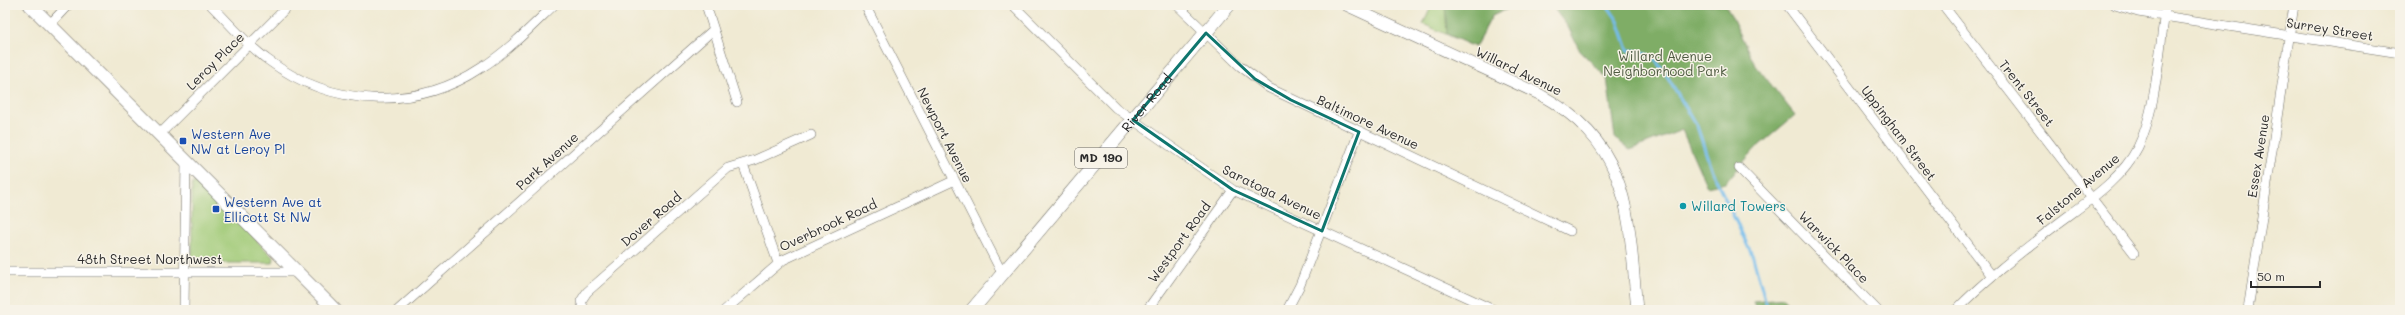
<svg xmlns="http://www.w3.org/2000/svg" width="2405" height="315" font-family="Mali,sans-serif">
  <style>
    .green { fill: #9fc975; stroke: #657a50 }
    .forest { fill: #7fad66; stroke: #556c48 }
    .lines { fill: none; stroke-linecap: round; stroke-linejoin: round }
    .stream { stroke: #75bded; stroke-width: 3 }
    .minor-casing { stroke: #706e66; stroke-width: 10 }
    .tertiary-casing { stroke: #706e66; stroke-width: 12 }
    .primary-casing { stroke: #706e66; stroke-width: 14 }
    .minor { stroke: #fff; stroke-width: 9 }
    .tertiary { stroke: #fff; stroke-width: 11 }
    .primary { stroke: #fff; stroke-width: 13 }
    .marked { fill: none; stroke: #0f766e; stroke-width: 3; stroke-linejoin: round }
    .transit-dot { fill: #1a4fb4; stroke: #f7f3e8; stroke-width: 1.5 }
    .culture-dot { fill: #0f9aa8; stroke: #f7f3e8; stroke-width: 1.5 }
    .labels { text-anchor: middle; stroke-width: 3; stroke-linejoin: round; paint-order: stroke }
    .shield { fill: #f7f3e8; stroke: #686764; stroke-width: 1 }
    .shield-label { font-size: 12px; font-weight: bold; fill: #2b2b2b }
    .street-label { font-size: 13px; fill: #2b2b2b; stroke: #f7f3e8 }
    .park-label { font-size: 13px; fill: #4e5a41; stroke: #f7f3e8 }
    .transit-label { font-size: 13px; fill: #164399; stroke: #f7f3e8; text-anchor: start }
    .culture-label { font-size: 13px; fill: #0d838f; stroke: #f7f3e8; text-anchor: start }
  </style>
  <rect width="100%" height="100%" fill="#f7f3e8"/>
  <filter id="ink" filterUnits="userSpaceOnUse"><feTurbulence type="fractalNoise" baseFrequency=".025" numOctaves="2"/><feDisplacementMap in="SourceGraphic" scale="8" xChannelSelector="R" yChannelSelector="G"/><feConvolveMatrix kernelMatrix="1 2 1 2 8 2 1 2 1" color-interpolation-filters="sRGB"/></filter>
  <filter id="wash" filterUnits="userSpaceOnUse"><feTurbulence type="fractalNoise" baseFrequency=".012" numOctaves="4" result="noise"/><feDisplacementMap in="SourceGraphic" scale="16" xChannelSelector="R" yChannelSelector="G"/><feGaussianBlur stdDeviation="0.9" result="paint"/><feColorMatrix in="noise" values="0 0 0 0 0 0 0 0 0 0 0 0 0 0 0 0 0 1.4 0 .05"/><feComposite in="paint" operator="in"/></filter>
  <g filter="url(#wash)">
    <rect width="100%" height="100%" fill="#f0ead3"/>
    <path class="green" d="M1432,5H1516L1492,16L1475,47L1423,24Z
      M194,182L199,183L274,258L273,263H194L192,259V185Z"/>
    <path class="forest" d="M1445,5H1516L1492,16L1475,47L1447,34Z
      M1551,5H1726L1754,63L1795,115L1755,149L1725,183L1707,187L1682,130L1630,150L1615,138L1607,78L1580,51L1568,27Z
      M1784,298L1796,310H1756L1753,301Z"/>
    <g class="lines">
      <path class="stream" d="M1607,5L1618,21L1628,50L1642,52L1653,58L1664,71L1697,126L1712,171L1753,257L1768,310"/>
    </g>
  </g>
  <g filter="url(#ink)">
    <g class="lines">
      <g class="minor-casing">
        <path id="minor" d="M211,5C229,23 247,45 268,60C331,107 415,112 481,68C508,51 531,27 554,5
          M706,5L737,102
          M865,5L1003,275
          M1013,5L1116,108L1233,190L1494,310
          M1177,5L1240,66L1269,88L1570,231
          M1787,5L1992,276
          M1943,5L2134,253
          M2115,5L2138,12L2400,53
          M50,24L68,5
          M160,134L289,5
          M743,164L778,263
          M1739,168L1877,310
          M5,272H296
          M184,310L186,160
          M398,310L713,30
          M584,310L581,301L587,292L728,168L755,160L811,135
          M725,310L783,260L953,181
          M1147,310L1233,190
          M1287,310L1300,285L1359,132
          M1956,310C1988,277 2024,250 2060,222C2088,201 2122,179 2138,147C2157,109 2159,48 2166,5
          M2248,310L2294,5"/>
      </g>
      <g class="tertiary-casing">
        <path id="tertiary" d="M1346,5L1539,94C1633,145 1628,216 1637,310"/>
      </g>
      <g class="primary-casing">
        <g id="primary">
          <path d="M30,5L335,310"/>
          <path id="s1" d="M972,310L1229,5"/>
        </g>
      </g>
      <use href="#minor" class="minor"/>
      <use href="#tertiary" class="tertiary"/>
      <use href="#primary" class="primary"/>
    </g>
  </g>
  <path class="marked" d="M1206,33L1255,79L1291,100L1359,132L1322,231L1233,190L1133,120Z"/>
  <g class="transit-dot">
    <rect x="179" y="137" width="8" height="8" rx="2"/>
    <rect x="212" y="205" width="8" height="8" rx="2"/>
  </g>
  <circle class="culture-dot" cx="1683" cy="206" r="4"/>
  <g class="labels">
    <rect class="shield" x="1075" y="148" width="52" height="20" rx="3"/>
    <g class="shield-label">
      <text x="1101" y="162">MD 190</text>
    </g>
    <g class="street-label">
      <text transform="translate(2330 29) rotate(9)" y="5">Surrey Street</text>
      <text transform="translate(215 61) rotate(-45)" y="5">Leroy Place</text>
      <text transform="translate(1519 71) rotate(26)" y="5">Willard Avenue</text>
      <text transform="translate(2027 93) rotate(52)" y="5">Trent Street</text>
      <text dy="5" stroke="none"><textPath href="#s1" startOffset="271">River Road</textPath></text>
      <text transform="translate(1368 122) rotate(25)" y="5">Baltimore Avenue</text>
      <text transform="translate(1899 133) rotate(53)" y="5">Uppingham Street</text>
      <text transform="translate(945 135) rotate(63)" y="5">Newport Avenue</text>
      <text transform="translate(2258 156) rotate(-81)" y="5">Essex Avenue</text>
      <text transform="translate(547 161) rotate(-42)" y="5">Park Avenue</text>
      <text transform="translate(2078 189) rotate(-40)" y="5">Falstone Avenue</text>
      <text transform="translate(1272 192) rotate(26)" y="5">Saratoga Avenue</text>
      <text transform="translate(651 219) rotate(-41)" y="5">Dover Road</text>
      <text transform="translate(828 225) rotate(-25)" y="5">Overbrook Road</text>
      <text transform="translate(1179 242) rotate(-54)" y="5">Westport Road</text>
      <text transform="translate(1834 247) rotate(46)" y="5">Warwick Place</text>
      <text x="150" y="264">48th Street Northwest</text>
    </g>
    <g class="park-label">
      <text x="1665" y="61">Willard Avenue<tspan x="1665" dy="15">Neighborhood Park</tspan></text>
    </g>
    <g class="transit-label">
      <text x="191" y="139">Western Ave<tspan x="191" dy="15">NW at Leroy Pl</tspan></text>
      <text x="224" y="207">Western Ave at<tspan x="224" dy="15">Ellicott St NW</tspan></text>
    </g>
    <g class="culture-label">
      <text x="1691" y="211">Willard Towers</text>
    </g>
  </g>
  <rect width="2405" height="315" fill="none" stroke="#f7f3e8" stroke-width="20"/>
  <path d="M2251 281v6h69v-6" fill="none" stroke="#2b2b2b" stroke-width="2"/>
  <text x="2257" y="281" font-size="12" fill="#2b2b2b" stroke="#f7f3e8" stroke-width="3" paint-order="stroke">50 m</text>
</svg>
